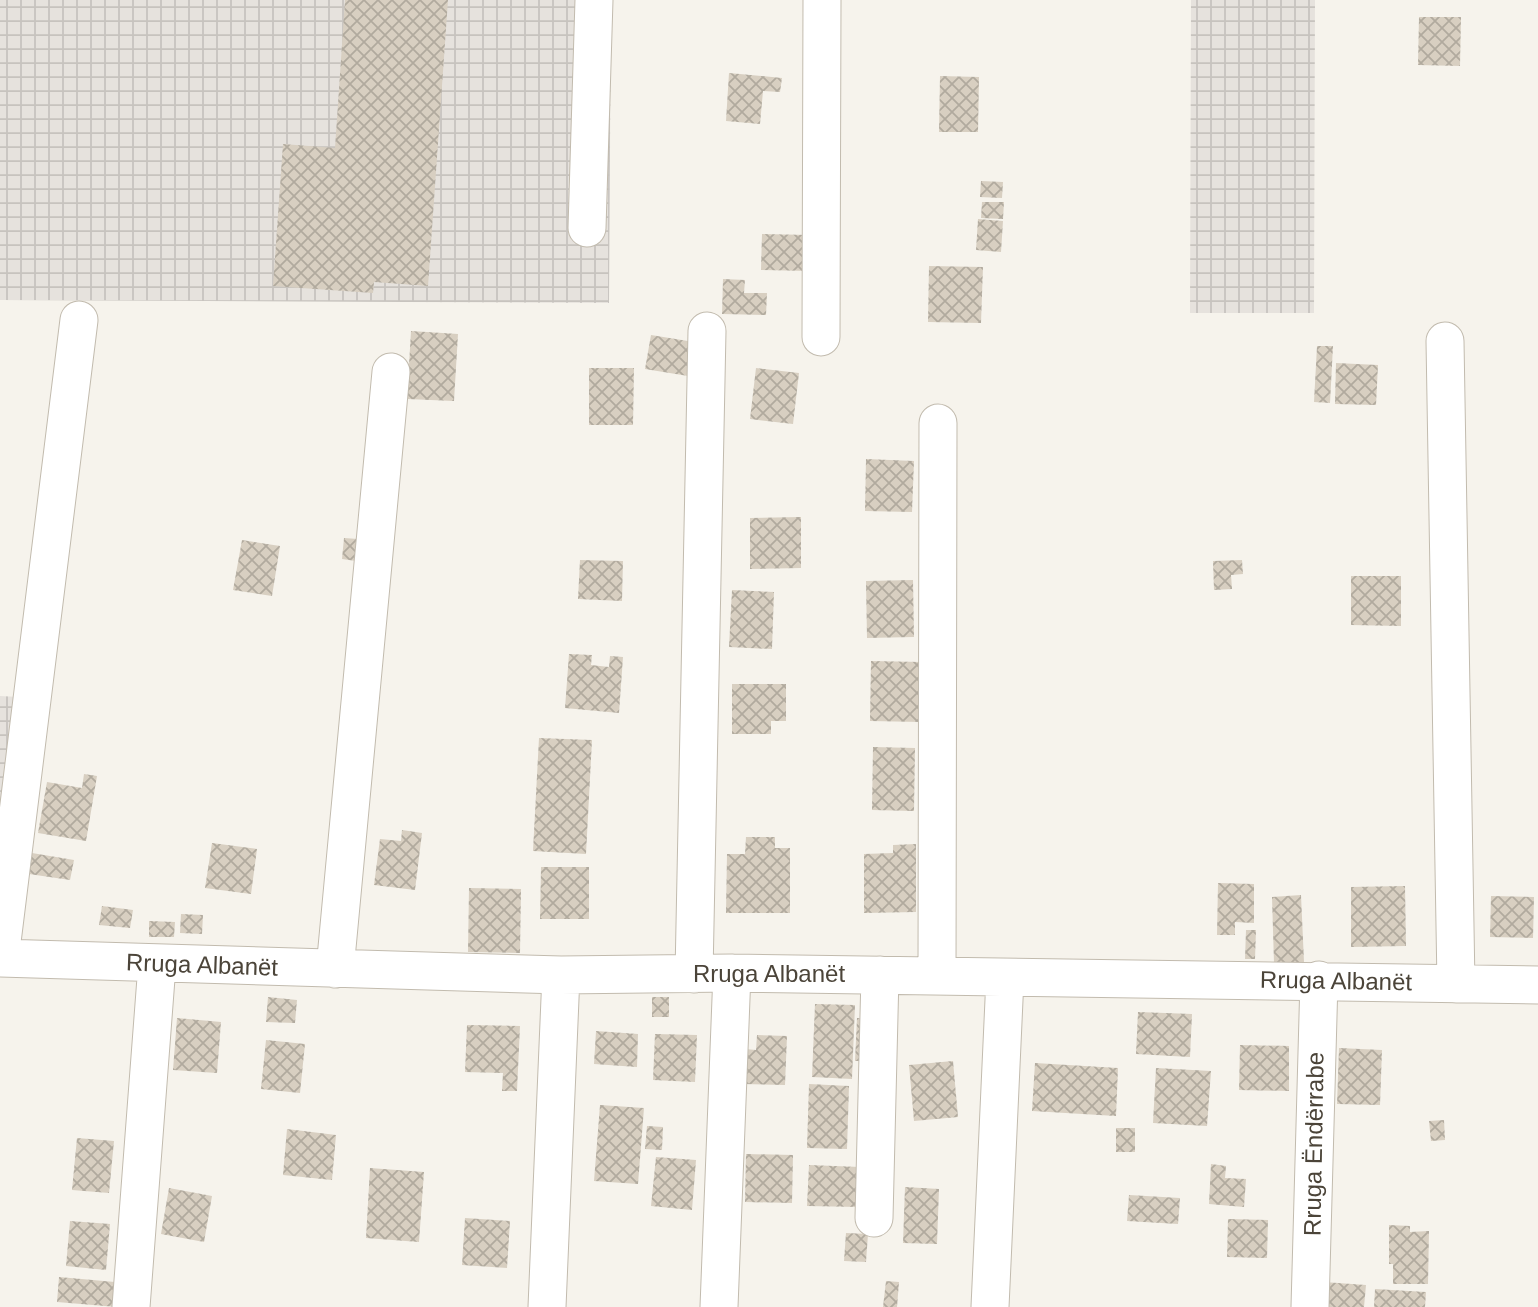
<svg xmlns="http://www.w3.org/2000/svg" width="1538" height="1307" font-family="Helvetica,sans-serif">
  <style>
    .industrial { fill: url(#industrial-grid) }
    .building { fill: url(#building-cross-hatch) }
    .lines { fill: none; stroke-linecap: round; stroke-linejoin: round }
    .minor-casing { stroke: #c2bbae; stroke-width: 39 }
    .minor { stroke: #fff; stroke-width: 37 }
    .labels { text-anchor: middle; stroke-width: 5; stroke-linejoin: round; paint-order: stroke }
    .street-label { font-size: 24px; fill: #4b4439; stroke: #fff }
  </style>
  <defs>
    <pattern id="industrial-grid" width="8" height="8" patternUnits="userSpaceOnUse" patternTransform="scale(1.75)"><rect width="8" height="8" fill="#e6e2dd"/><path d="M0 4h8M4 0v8" fill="none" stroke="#c7c3be"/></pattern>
    <pattern id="building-cross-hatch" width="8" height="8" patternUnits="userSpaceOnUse" patternTransform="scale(1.75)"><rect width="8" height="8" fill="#d8cfc1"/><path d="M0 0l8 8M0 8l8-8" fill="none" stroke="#b1aa9e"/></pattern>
  </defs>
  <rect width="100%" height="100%" fill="#f6f3ec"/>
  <path class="industrial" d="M0,0H611L609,303L0,300Z
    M1191,0H1315L1314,313H1190Z
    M0,696L19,697L0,879Z"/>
  <path class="building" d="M345,0H448L428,286L374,282L373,293L273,286L283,144L335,148Z
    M1419,17H1461L1460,66L1418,65Z
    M729,73L782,78L780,92L763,91L760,124L726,121Z
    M940,76L979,77L978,132H939Z
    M981,181L1003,182L1002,198L980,197Z
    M982,202H1004L1003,219L981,218Z
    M978,219L1003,221L1001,252L976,250Z
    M762,234L811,235L810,271L761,270Z
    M929,266L983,267L981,323L928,322Z
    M723,279L745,280L744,293H767L766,315L722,314Z
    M411,331L458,334L454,401L407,399Z
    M651,335L694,342L688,376L645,369Z
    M1317,346H1333L1330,403L1314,402Z
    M1336,363L1378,365L1376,405L1335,404Z
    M589,368H634L633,425H589Z
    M756,368L799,373L793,424L750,419Z
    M866,459L914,461L912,512L865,511Z
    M801,517V568L750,569V518Z
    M344,538L358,539L356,561L342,559Z
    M242,540L280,546L272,596L233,590Z
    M580,560L623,561L622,601L578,599Z
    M1242,560L1243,574L1231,575L1232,589L1214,590L1213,561Z
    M1351,576H1401V626L1351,625Z
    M913,580L914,637L867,638L866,581Z
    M732,590L774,592L772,649L729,647Z
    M569,654L592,655L591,665L609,667L610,656L623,657L619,713L565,708Z
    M871,661L922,662L921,722L870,721Z
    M732,684H786V721H771V734H732Z
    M539,738L592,740L586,854L533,851Z
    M873,747L915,748L914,811L872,810Z
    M84,774L97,776L86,841L38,833L47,782L82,788Z
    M402,830L422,833L415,890L374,885L380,839L401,841Z
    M746,837H775V848H790V913H726L727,854H745Z
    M212,843L257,849L251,894L205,888Z
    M916,844V912L864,913V854L893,853V845Z
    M32,853L74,860L70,880L29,874Z
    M541,867H589V919H540Z
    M1218,883L1254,884V923L1235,922V935H1217Z
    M1405,886L1406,946L1351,947V887Z
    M469,888L521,889L520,953L468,952Z
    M1301,895L1304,962L1274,963L1272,897Z
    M1491,896L1534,897L1533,938L1490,937Z
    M102,906L133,910L130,928L99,925Z
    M181,914L203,915L202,934L180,933Z
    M149,921L175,922L174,937H149Z
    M1246,930H1256L1255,959H1245Z
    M268,997L297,1000L295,1023L266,1022Z
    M652,997H669V1017H652Z
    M815,1004L855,1005L852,1079L812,1077Z
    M1138,1012L1192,1014L1190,1057L1136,1054Z
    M177,1018L221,1022L217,1073L173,1070Z
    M857,1018H875L873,1061H855Z
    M467,1025L520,1026L517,1091H502L503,1073L465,1072Z
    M596,1031L638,1034L637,1067L594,1064Z
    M655,1034L697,1035L695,1082L653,1080Z
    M757,1035L787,1036L785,1085L743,1084L745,1049L756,1050Z
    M266,1040L305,1044L300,1093L261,1089Z
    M1240,1045L1289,1046V1091L1239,1090Z
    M1339,1048L1382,1050L1380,1105L1337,1104Z
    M953,1061L958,1117L914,1121L909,1065Z
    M1035,1063L1118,1068L1116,1116L1032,1111Z
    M1156,1068L1211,1071L1207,1126L1153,1123Z
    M809,1084L849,1086L847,1149L807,1148Z
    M600,1105L644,1108L638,1184L594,1181Z
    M1444,1120L1445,1140L1431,1141L1429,1121Z
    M647,1126L663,1127L662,1150L645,1149Z
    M1116,1128H1135V1152H1116Z
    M287,1129L336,1135L332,1180L283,1175Z
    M77,1138L114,1141L109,1193L72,1190Z
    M746,1154L793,1155L792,1203L745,1202Z
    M656,1157L696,1160L692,1210L651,1206Z
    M1211,1164L1226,1166L1225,1178L1246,1179L1244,1207L1209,1204Z
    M809,1165L860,1167L859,1207L807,1206Z
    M370,1168L424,1172L419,1242L366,1238Z
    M905,1187L939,1189L937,1244L903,1243Z
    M169,1188L212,1196L204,1242L161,1234Z
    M1129,1195L1180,1198L1178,1224L1127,1221Z
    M465,1218L510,1221L507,1268L462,1265Z
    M1228,1219L1268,1220L1267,1258L1227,1257Z
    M70,1221L110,1224L106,1270L66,1266Z
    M1389,1225L1410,1226V1232L1429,1231L1428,1284H1393V1264H1389Z
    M846,1233L868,1234L866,1262L844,1261Z
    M59,1277L126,1283L117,1307L57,1302Z
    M886,1281L899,1282L897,1307H883Z
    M1324,1282L1366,1285L1364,1307H1322Z
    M1375,1289L1426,1292L1425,1307H1374Z"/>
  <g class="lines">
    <g class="minor-casing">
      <path id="minor" d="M587,228L594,0
        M821,337L822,0
        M1445,341L1456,984
        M0,958L561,975L732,973L1538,985
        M0,958L79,320
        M335,969L391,372
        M694,974L707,331
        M937,975L938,423
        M874,1218L880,975
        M131,1307L157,965
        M547,1307L561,975
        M719,1307L732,973
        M990,1307L1005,978
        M1310,1307L1319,980"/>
    </g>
    <use href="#minor" class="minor"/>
  </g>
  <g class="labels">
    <g class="street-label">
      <text transform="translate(202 965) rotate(2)" y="8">Rruga Albanët</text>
      <text x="769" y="982">Rruga Albanët</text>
      <text transform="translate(1336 981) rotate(1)" y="8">Rruga Albanët</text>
      <text transform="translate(1314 1144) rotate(-89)" y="8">Rruga Ëndërrabe</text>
    </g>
  </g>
</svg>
